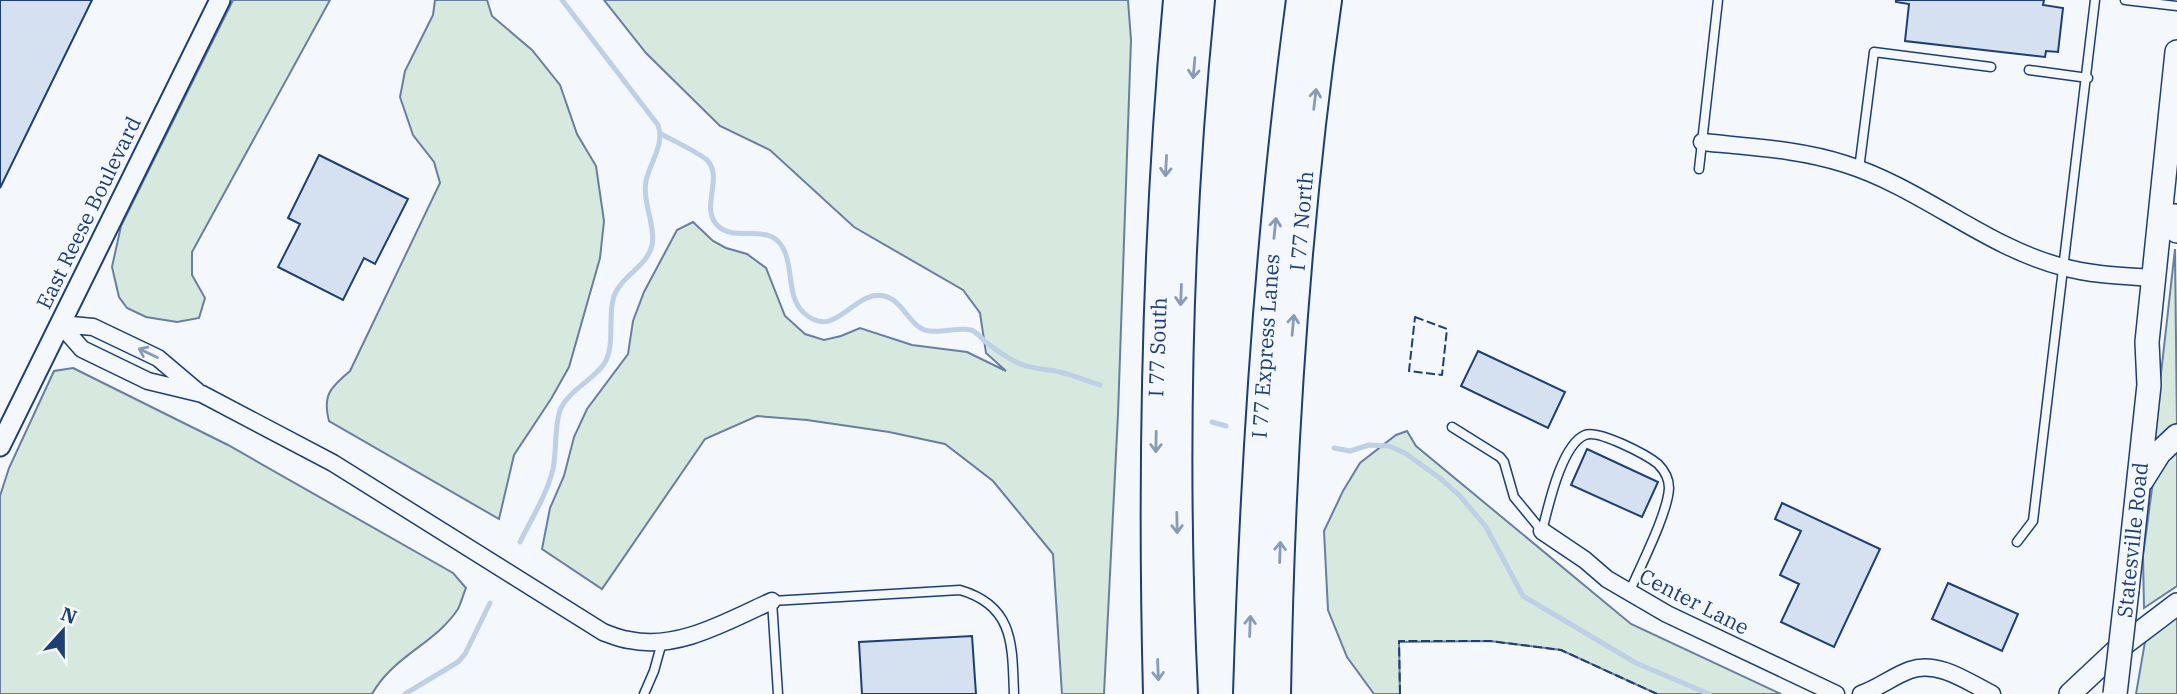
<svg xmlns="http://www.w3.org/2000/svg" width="2177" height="694" font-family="'IBM Plex Serif',serif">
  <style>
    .green { fill: #d7e8df; stroke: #687fa3; stroke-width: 2 }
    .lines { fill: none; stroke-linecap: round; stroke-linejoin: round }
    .stream { stroke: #bed0e5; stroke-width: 5 }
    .building { fill: #d5e0f0; stroke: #1d3f73; stroke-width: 2 }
    .service-casing { stroke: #1d3f73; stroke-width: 11 }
    .minor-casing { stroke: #1d3f73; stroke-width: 19 }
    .tertiary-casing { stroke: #1d3f73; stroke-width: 23 }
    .secondary-casing { stroke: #1d3f73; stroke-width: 24 }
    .primary-casing { stroke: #1d3f73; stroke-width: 26 }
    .motorway-casing { stroke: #1d3f73; stroke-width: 32 }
    .service { stroke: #f4f7fb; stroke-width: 8 }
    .minor { stroke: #f4f7fb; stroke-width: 16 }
    .tertiary { stroke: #f4f7fb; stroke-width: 19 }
    .secondary { stroke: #f4f7fb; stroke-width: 21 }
    .primary { stroke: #f4f7fb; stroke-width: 23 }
    .motorway { stroke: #f4f7fb; stroke-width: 28 }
    .primary-bridge-casing { stroke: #1d3f73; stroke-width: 26; stroke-linecap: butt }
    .primary-bridge { stroke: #f4f7fb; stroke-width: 23 }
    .fence { stroke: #1d3f73; stroke-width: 2; stroke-dasharray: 9 3.5; stroke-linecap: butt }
    .oneway { stroke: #889bb7 }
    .labels { text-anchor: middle; stroke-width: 5; stroke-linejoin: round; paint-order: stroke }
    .street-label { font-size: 21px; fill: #1d3f73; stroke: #f4f7fb }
  </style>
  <rect width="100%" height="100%" fill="#f4f7fb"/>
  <path class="green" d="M233,0H330L192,252V275L205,298L199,318L177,322L146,317L127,308L119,297L112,267L121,226Z
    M435,0H487L492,16L532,50L560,85L577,134L596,166L604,221L600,258L569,367L551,399L514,455L499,519L329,421C322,395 331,387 350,371L440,183L434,162L413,135L400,97L405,71L433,15Z
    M604,0H1128L1131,40L1118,414L1104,694H1062L1053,554L993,481L945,444L889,432L807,420L757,416L705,439L602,589L542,549L550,508L564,476L574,437L587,409L628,354L633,321L644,292L677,230L693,222L713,241L726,248L747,254L766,268L785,316L805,334L824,340L841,336L860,328L912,345L967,352L1006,371L986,353L980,313L963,290L854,227L770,150L720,126L646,53Z
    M2175,249L2177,429L2152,454Z
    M73,368L228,445L453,573L466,588C463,595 461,603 458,609C435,644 394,655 372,694H0V496L9,468L54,371Z
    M1407,431L1416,446L1631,624L1781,694H1657L1561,650L1490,641L1399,642L1400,694H1374L1347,657L1328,610L1324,531L1343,491L1360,463L1396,435Z
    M2177,446V586L2144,608L2143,556L2153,481Z
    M2177,617V694H2136L2146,636Z"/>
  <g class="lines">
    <path class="stream" d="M661,134C674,141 696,151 707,160C724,178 700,207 717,225C735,244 768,221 783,248C794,267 786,297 804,313C836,342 853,289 884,296C901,300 906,318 919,327C932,337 956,326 971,330C978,332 981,339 987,343C996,350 1008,358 1018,363C1030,369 1047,369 1060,372C1073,375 1087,381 1100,385
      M1212,422L1226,426
      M1334,448L1350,451L1369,445L1389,446L1405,453L1441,479L1460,496L1486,527L1523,596L1636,663L1709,694
      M520,542C532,518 547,494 553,469C557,450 554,428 560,410C568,391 592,381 604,364C616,345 607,317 614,296C621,276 648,266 652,245C656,226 642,202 646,181C650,162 665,145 658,125L562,0
      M405,694L458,662L465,654L490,603"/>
  </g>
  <path class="building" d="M0,0H92L0,188Z
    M1896,0H2044L2043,5L2063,8L2058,52L2046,51L2045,57L1905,41L1909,4L1896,2Z
    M319,155L408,199L375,264L364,258L343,300L278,267L300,224L288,218Z
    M1478,351L1565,392L1548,428L1461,386Z
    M1587,449L1658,482L1642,517L1571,485Z
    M1782,503L1880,549L1834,647L1781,622L1799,584L1780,575L1801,531L1775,519Z
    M1948,583L2018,614L2002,651L1932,619Z
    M972,636L976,694H862L859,642Z"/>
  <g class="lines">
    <g class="service-casing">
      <path id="service" d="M2125,0L2177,6
        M2029,70L2088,78
        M1699,169L1718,0
        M1859,169L1874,52L1991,67
        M1452,427L1500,457L1504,462L1514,497L1542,531
        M1542,531C1548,508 1561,445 1585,435C1598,429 1647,455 1658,464C1664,470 1669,479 1669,488C1668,513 1640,567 1629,593
        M2017,542L2033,521L2095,0
        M644,694L654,671L662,642
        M778,694L772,601L960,590C1015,606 1012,646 1014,694"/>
    </g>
    <g class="minor-casing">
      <path id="minor" d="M1702,142C1750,147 1799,149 1845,164C1922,188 1985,247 2063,267C2092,275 2124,276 2154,278
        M60,324L82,349L148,381L202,394L333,463L603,632C611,635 620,639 629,640C678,651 729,620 772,601
        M60,324L93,327L158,358L197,391
        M1542,531L1585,560L1607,579L1667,614L1836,694
        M1861,694C1879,688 1893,676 1910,670C1938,660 1968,682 1992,694"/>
    </g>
    <g class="tertiary-casing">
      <path id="tertiary" d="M0,446L220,0"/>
    </g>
    <g class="secondary-casing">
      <path id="secondary" d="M2070,694L2119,648L2177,604"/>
    </g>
    <g class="primary-casing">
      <path id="primary" d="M2175,216L2177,231
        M2142,480L2159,453L2177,436
        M2127,590L2149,385L2147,342L2177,52"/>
    </g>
    <g class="motorway-casing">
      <path id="motorway" d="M1158,694C1152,463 1157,231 1178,0
        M1183,694C1172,463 1177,230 1200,0
        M1248,694C1255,462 1270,230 1301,0
        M1276,694C1280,462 1294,229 1327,0"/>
    </g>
    <use href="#service" class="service"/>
    <use href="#minor" class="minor"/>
    <use href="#tertiary" class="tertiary"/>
    <use href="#secondary" class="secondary"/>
    <use href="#primary" class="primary"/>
    <use href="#motorway" class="motorway"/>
    <g class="primary-bridge-casing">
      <path id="primary-bridge" d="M2115,694L2127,590"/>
    </g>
    <use href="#primary-bridge" class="primary-bridge"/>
    <path class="fence" d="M1415,317L1447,329L1442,375L1409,371Z
      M1400,694L1399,641H1490L1561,650L1657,694"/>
  </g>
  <defs><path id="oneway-shaft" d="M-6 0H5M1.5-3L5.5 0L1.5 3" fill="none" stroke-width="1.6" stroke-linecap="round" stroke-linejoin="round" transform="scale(1.75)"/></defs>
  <g class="oneway">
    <use href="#oneway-shaft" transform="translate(1194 68) rotate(95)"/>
    <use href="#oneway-shaft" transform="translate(1315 99) rotate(-83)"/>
    <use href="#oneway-shaft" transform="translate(1166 166) rotate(93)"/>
    <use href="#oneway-shaft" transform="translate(1275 228) rotate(-84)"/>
    <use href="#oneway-shaft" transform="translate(1181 295) rotate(92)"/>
    <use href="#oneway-shaft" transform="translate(1293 325) rotate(-85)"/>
    <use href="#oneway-shaft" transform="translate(148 353) rotate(-154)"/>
    <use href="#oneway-shaft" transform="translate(1156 442) rotate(91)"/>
    <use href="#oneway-shaft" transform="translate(1177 523) rotate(89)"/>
    <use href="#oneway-shaft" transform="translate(1280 552) rotate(-88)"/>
    <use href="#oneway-shaft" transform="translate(1250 626) rotate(-88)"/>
    <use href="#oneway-shaft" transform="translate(1158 670) rotate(88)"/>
  </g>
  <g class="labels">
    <g class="street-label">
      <text transform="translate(89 213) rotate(-64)" y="7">East Reese Boulevard</text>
      <text transform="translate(1302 221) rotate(-85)" y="7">I 77 North</text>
      <text transform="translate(1266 346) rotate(-86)" y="7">I 77 Express Lanes</text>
      <text transform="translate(1158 347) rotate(-88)" y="7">I 77 South</text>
      <text transform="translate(2133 540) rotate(-84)" y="7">Statesville Road</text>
      <text transform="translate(1694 602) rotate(27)" y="7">Center Lane</text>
    </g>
  </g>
  <g transform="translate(63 631) rotate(21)" stroke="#f4f7fb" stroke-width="5" paint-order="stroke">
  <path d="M0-5L12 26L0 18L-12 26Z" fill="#1d3f73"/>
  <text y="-10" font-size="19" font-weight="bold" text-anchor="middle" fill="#1d3f73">N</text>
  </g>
</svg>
